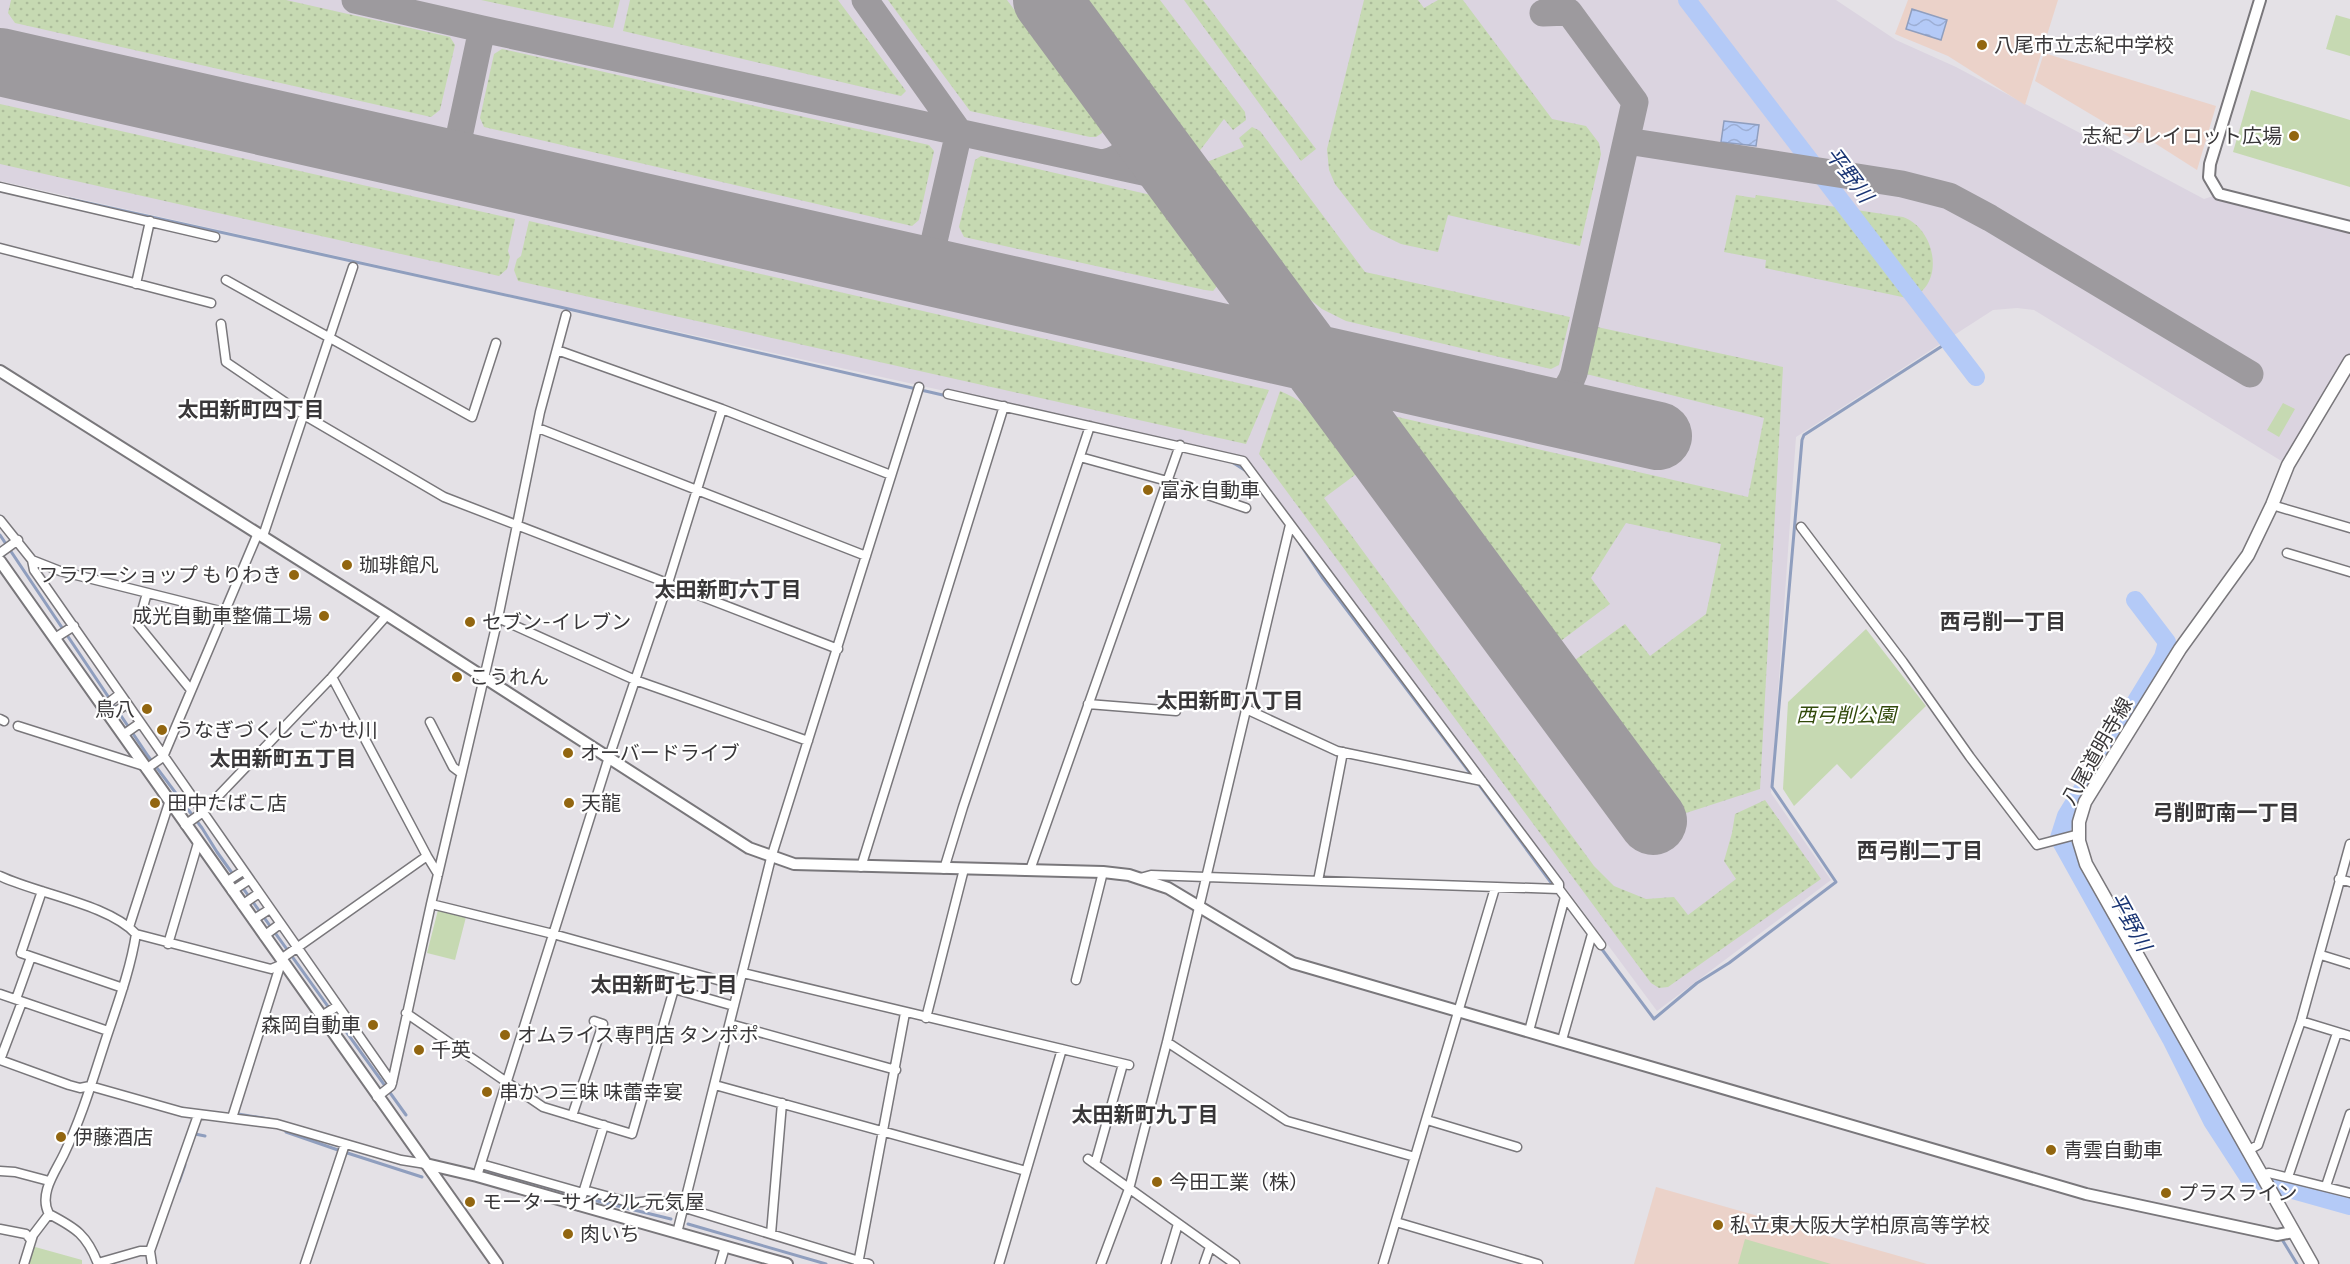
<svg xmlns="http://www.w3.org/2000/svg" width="2350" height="1264" font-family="Bitter,'Noto Sans JP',serif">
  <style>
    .built { fill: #dbd4e0 }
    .education { fill: #ebd2c9 }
    .grass { fill: url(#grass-dots) }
    .park { fill: #c6d9b2 }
    .water { fill: url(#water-waves); stroke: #8f9ebe; stroke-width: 1.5 }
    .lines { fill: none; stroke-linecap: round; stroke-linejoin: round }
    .stream { stroke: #8f9ebe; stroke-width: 3 }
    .river { stroke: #b4caf7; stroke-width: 18 }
    .taxiway { stroke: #9d9a9e; stroke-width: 27 }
    .runway { stroke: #9d9a9e; stroke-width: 68 }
    .minor-casing { stroke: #79777b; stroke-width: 11 }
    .tertiary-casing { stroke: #79777b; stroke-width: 14 }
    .secondary-casing { stroke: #79777b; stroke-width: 15 }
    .minor { stroke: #fff; stroke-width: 8 }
    .tertiary { stroke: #fff; stroke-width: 10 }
    .secondary { stroke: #fff; stroke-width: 12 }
    .poi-dot { fill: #926610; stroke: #fff; stroke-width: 2 }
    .labels { text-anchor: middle; stroke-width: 4.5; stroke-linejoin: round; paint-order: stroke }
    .poi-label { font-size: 20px; fill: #393739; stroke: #fff; text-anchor: start }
    .park-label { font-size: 20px; font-style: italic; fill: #31490a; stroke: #fff }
    .street-label { font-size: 20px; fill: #393739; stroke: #fff }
    .water-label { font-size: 21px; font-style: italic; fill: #193473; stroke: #fff }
    .neighbourhood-label { font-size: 21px; font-weight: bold; fill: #393739; stroke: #fff }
  </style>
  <defs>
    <pattern id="grass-dots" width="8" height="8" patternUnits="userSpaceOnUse" patternTransform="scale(1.5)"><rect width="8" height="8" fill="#c6d9b2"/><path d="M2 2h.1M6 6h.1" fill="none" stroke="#abbb9a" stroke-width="1.8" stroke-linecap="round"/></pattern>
    <pattern id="water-waves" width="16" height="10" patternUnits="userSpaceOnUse" patternTransform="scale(1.5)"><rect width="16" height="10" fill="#b4caf7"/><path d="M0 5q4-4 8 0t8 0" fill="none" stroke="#9caed4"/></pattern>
  </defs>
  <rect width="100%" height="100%" fill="#e4e1e6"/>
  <path class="built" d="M0,0H1836L1896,40L1956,67L2204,199L2219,194L2350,227V361L2288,465L2034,310L2017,308L1993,310L1796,437L1771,793L1831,880L1657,1011L1246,458L0,181Z"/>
  <path class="education" d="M1908,0H2058L2025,105L1948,56L1895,34Z
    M2044,53L2216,106L2197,170L2153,142L2139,143L2035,81Z
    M1656,1187L1927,1264H1634Z"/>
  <path class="grass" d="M11,0H286L450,37L455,45L440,110L431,117L15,23L8,13Z
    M481,0H620L613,28Z
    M630,0H838L906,91L901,96L623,31Z
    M888,0H1007L1102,127V133L1096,137H1090L970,111Z
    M1081,0H1160L1245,112L1246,120L1233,130L1224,119L1198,153Z
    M1184,0H1203L1316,149L1301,161Z
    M1364,0H1418L1424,8L1438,0H1463L1552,119L1586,126L1599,143L1601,154L1580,246L1448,215L1438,252L1401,244L1370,229L1335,184L1329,170L1327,149Z
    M502,49L929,145L934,151L919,220L912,226L484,127L480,118L494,54Z
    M0,104L515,219L508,251L510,257L507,269L499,276L0,164Z
    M1252,127L1260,131L1365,272L1570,317L1559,365L1551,369L1346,321L1322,309L1303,294L1202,164L1244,147L1239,138Z
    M981,156L1151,195L1218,285L1213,291L1205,290L964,237L959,227L975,160Z
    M1736,195L1755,198L1756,195L1903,217C1940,231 1944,292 1907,298L1765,268L1766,260L1724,252Z
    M529,221L1269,390L1246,444L518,281L514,270L517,259L521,256Z
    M1597,327L1783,367L1760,789L1686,813L1575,660L1625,624L1650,656L1706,614L1721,544L1626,523L1591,578L1610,604L1558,643L1393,416L1748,497L1764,418L1586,374Z
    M1280,391C1317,405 1336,441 1359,472L1324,498L1594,866L1614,886L1646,899L1674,897L1688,915L1736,879L1724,861L1732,833L1735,814L1765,800L1821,879L1668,987L1659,988L1651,983L1259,454Z"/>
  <path class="park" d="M2336,15L2350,19V56L2326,49Z
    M2251,90L2350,120V187L2233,152Z
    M2283,403L2295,409L2279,437L2267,430Z
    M1866,629L1926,706L1851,779L1837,764L1794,806L1783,789L1788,702Z
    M438,910L466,917L455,960L427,953Z
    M1745,1239L1831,1264H1738Z
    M28,1245L82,1260V1264H24Z"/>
  <path class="water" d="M1912,9L1947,20L1941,40L1906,29Z
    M1724,121L1759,125L1756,146L1721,142Z"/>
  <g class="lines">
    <path class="stream" d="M70,199L560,307L947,396
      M1232,462L1246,471
      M0,535L148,756L202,828L217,852L406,1115
      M1300,544L1322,577L1473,777
      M1477,782L1555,888
      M1601,948L1654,1019L1697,983L1729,963L1836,882L1772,787L1802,440L1804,435L1950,341
      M238,1114L269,1119
      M286,1132L338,1150L422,1177
      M194,1136L195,1134L205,1136
      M485,1170L568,1193
      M2249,1178L2252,1181
      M179,1182L185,1165
      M589,1199L671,1219
      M688,1224L826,1264
      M2283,1241L2297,1264"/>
    <path class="river" d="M1687,0L1976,377
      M2135,600L2167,642L2163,657L2066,816L2059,838L2171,1039L2212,1121L2249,1178L2350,1206"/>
    <path class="taxiway" d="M355,0L482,29L1180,180
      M865,0L959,132L927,272
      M1627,141L1902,184L1949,196L1990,218L2250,374
      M1103,163C1130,157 1134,141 1133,116
      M453,165L482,29
      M1534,407C1554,400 1567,394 1574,373L1635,102L1569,12L1543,13"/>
    <path class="runway" d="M1047,0L1653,821
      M0,62L1658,436"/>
    <g class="minor-casing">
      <path id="minor" d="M0,187L215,237
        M0,248L211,303
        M226,280L472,417L496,343
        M136,284L150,221
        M221,324L226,362L304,415L444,497L838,649
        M557,350L722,409L891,475
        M948,394L1243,461L1559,884V889L1601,945
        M538,428L866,556
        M1080,457L1167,481L1246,508
        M2272,505L2350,528
        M0,520L32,560L60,571L224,612
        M1801,527L1903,662L1970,757L2037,845L2079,834
        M263,536L353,267
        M0,553L18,540
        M2287,553L2350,572
        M32,560L34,570L392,1083
        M147,593L138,625L191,690
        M498,618L635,680L808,741
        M55,638L74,626
        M332,677L427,856
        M1088,704L1176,711
        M103,707L120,694
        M1246,709L1337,751L1482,781
        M109,716L127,704
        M0,719L4,721
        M430,722L453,767L461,773
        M18,726L144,766
        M123,735L140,723
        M146,769L163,757L258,533
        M185,825L203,812L332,677L387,615
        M861,867L1004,406
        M944,869L963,807L1090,426
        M1030,870L1180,445
        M0,876C38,894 108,904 136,934L271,969L283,964
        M1140,878L1151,875L1206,877L1559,889
        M2339,879L2350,882
        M1318,881L1343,752
        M226,882L243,871
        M42,891L21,953L123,988
        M232,891L249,880
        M431,904L553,934L739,986
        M242,905L259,893
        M253,920L270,909
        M129,927L169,803
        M264,936L280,924
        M168,944L198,843
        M2321,955L2350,964
        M281,959L427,856L438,874
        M743,973L1129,1065
        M1076,980L1103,872
        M0,994L108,1031
        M16,999L31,957
        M406,1013L543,1107L632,1134L674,989L734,1006
        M320,1017L336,1007
        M926,1018L964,869
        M2301,1021L2350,1036
        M730,1024L896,1070
        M327,1027L343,1016
        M1529,1031L1565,897
        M1562,1040L1592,934
        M1167,1042L1287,1121L1415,1157
        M0,1060L69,1085L80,1088L90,1086L182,1112L277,1124L401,1160L426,1164
        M0,1060L22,1002
        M715,1085L1026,1171
        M377,1097L391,1086L392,1083L431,904L498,618L540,412L566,315
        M572,1116L603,1024L594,1021
        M232,1118L280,966
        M1427,1120L1517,1147
        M2247,1151L2258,1145L2301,1021L2350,844
        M1088,1159L1235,1264
        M481,1164L583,1193
        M1095,1164L1123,1064
        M0,1171L15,1172L49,1181
        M2263,1174L2269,1173L2350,1193
        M477,1176L609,757L668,583L722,409
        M2288,1177L2337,1033
        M2326,1186L2350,1114
        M584,1190L632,1203L659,1200L869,1264
        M579,1206L604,1125
        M1396,1222L1538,1264
        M0,1229L26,1234L31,1240
        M677,1233L771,858L919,387
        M771,1234L782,1103
        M98,1263L140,1251H150
        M24,1264L33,1235L49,1214
        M98,1264C87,1235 76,1228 49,1214C38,1194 56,1171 64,1154C81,1119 92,1082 104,1045C116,1008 130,972 136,934
        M152,1264L150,1251L198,1115
        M305,1264L345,1144
        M720,1264L725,1247
        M858,1264L905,1013
        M999,1264L1062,1049
        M1101,1264L1129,1189L1167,1042L1290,525
        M1166,1264L1178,1224
        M1204,1264L1210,1247
        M1383,1264L1495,888"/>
    </g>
    <g class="tertiary-casing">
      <path id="tertiary" d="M2260,0L2210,164L2209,177L2219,194L2350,227
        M0,371L387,615L749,848L794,864L1103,872L1129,875L1168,888L1293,963L2086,1194L2277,1235L2293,1232
        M0,561L497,1264
        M426,1164L477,1176L787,1264"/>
    </g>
    <g class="secondary-casing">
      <path id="secondary" d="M2312,1264L2086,864L2079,841V822L2085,802L2180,649L2248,555L2272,505L2288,465L2350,361"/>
    </g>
    <use href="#minor" class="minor"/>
    <use href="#tertiary" class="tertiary"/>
    <use href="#secondary" class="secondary"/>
  </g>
  <g class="poi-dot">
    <circle cx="1982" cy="45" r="6"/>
    <circle cx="2294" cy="136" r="6"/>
    <circle cx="1148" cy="490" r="6"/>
    <circle cx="347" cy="565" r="6"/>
    <circle cx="294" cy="575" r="6"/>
    <circle cx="324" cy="616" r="6"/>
    <circle cx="470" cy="622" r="6"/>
    <circle cx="457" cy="677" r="6"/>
    <circle cx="147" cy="709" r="6"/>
    <circle cx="162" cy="730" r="6"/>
    <circle cx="568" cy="753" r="6"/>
    <circle cx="155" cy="803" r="6"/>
    <circle cx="569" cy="803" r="6"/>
    <circle cx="373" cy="1025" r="6"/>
    <circle cx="505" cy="1035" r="6"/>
    <circle cx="419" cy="1050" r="6"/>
    <circle cx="487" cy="1092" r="6"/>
    <circle cx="61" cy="1137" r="6"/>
    <circle cx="2051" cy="1150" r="6"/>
    <circle cx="1157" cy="1182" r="6"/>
    <circle cx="2166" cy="1193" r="6"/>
    <circle cx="470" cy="1202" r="6"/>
    <circle cx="1718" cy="1225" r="6"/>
    <circle cx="568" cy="1234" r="6"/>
  </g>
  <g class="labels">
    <g class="poi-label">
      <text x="1994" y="52">八尾市立志紀中学校</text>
      <text x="2282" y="143" text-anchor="end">志紀プレイロット広場</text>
      <text x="1160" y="497">富永自動車</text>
      <text x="359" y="572">珈琲館凡</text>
      <text x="282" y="582" text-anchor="end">フラワーショップ もりわき</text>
      <text x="312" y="623" text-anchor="end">成光自動車整備工場</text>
      <text x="482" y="629">セブン-イレブン</text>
      <text x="469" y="684">こうれん</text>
      <text x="135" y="716" text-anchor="end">鳥八</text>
      <text x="174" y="737">うなぎづくし ごかせ川</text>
      <text x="580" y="760">オーバードライブ</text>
      <text x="167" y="810">田中たばこ店</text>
      <text x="581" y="810">天龍</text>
      <text x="361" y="1032" text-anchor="end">森岡自動車</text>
      <text x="517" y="1042">オムライス専門店 タンポポ</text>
      <text x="431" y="1057">千英</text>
      <text x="499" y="1099">串かつ三昧 味蕾幸宴</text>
      <text x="73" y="1144">伊藤酒店</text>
      <text x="2063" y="1157">青雲自動車</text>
      <text x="1169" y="1189">今田工業（株）</text>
      <text x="2178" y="1200">プラスライン</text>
      <text x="482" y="1209">モーターサイクル 元気屋</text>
      <text x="1730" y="1232">私立東大阪大学柏原高等学校</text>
      <text x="580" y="1241">肉いち</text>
    </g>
    <g class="park-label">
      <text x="1846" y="722">西弓削公園</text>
    </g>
    <g class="street-label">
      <text transform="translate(2097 751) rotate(-60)" y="7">八尾道明寺線</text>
    </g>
    <g class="water-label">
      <text transform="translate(1849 175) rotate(53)" y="7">平野川</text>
      <text transform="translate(2130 922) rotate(61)" y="7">平野川</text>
    </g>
    <g class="neighbourhood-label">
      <text x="251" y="417">太田新町四丁目</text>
      <text x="728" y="597">太田新町六丁目</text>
      <text x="2003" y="629">西弓削一丁目</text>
      <text x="1230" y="708">太田新町八丁目</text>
      <text x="283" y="766">太田新町五丁目</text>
      <text x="2226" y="820">弓削町南一丁目</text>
      <text x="1920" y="858">西弓削二丁目</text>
      <text x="664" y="992">太田新町七丁目</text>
      <text x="1145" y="1122">太田新町九丁目</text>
    </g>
  </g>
</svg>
